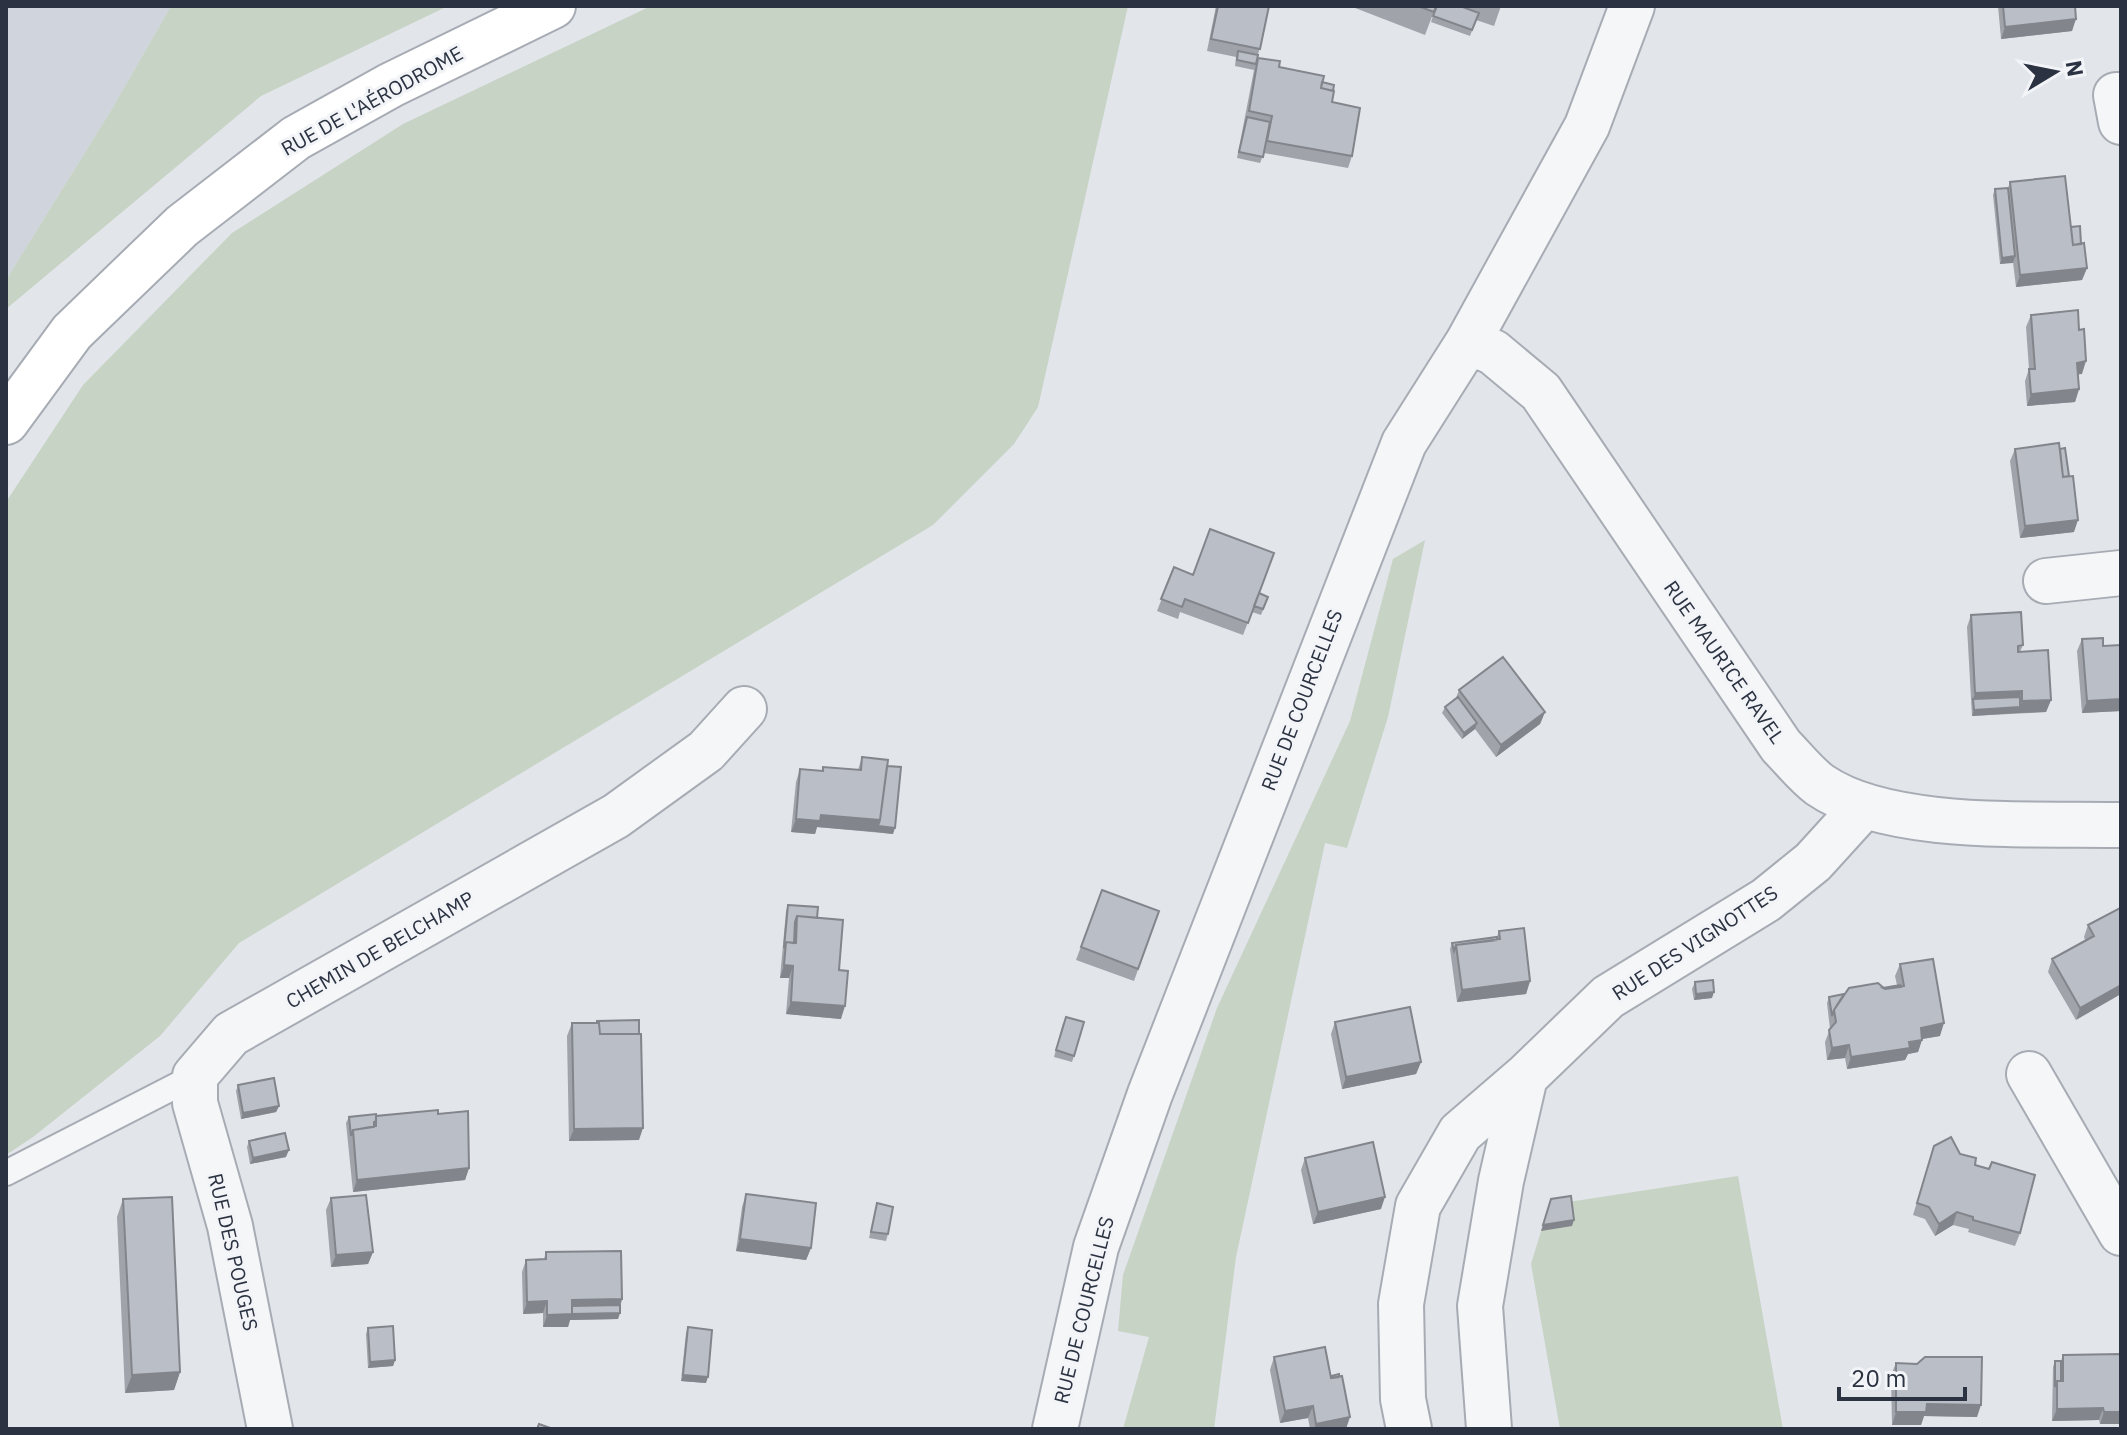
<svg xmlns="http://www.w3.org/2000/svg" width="2127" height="1435" font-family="'IBM Plex Sans',sans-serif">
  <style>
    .built { fill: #d0d4dc }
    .green { fill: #c7d3c4 }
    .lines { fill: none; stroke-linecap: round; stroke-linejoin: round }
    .lane-casing { stroke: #a7acb4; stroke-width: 28 }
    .street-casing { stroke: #a7acb4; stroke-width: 48 }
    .secondary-casing { stroke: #a7acb4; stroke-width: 48 }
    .lane { stroke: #f5f6f8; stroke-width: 24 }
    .street { stroke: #f5f6f8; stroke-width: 44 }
    .secondary { stroke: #fff; stroke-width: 44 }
    .wall { fill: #a0a3aa }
    .shaded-wall { fill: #82858b }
    .building { fill: #babec6; stroke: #82858b; stroke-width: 2 }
    .labels { text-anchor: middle; stroke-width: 6; stroke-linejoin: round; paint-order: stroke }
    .street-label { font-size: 20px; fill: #2b3241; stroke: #f2f4f7 }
  </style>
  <rect width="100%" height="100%" fill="#e2e5ea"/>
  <path class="built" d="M6,6H171L112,109L6,280Z"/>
  <path class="green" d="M171,6H448L261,96L6,309V280L112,109Z
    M651,6H1128L1038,407L1014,444L933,525L239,943L160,1036L33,1137L6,1155V502L83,385L232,233L403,124Z
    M1425,540L1388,717L1347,848L1325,843L1236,1257L1214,1429H1123L1149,1337L1118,1331L1123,1275L1217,1008L1350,721L1393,559Z
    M1738,1176L1783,1429H1560L1531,1264L1549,1205Z"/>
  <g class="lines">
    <g class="lane-casing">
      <path id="lane" d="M6,1173L195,1076"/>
    </g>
    <g class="street-casing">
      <path id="street" d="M2121,95H2116L2121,122
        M1468,342L1493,352L1541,392L1781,746C1793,758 1806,775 1820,785C1890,833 2036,823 2121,825
        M2046,581L2121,573
        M2029,1074L2121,1233
        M270,1429L230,1226L195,1103V1076L231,1034L616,816L706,751L744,709
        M1055,1429L1096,1247L1150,1094L1404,443L1468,342L1587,126L1632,6
        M1409,1429L1403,1399L1401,1304L1418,1206L1460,1133L1525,1077L1608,997L1766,900L1813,862L1863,807
        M1489,1429L1480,1306L1501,1181L1525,1077"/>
    </g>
    <g class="secondary-casing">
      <path id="secondary" d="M6,422L72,332L182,226L296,138L391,85L553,6"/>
    </g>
    <use href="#lane" class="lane"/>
    <use href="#street" class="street"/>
    <use href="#secondary" class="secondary"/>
  </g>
  <path class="wall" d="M1216,6H1269L1256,64L1279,67L1322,82L1332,102L1352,156L1348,168L1264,153L1260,163L1237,158L1254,70L1235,66L1236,57L1207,51Z
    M1350,6H1436L1425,35Z
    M1436,6H1501L1494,26L1476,20L1470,36L1431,22Z
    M1998,6H2075L2072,31L2001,39Z
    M2010,182L2071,227L2087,268L2082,280L2016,287L2013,262L2000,264L1993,195L1995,189L2008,188Z
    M2031,315L2082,374H2078L2079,389L2075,402L2027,406L2025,381L2029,369L2026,327Z
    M2015,449L2074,532L2020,538L2010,461Z
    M1174,567L1193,575L1259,593L1266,603L1261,615L1252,612L1243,635L1180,612L1178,619L1157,611Z
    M1971,615L2023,645L2020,652L2051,700L2046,712L1972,716L1967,627Z
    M2082,639L2103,646L2121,645V711L2082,713L2077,651Z
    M1459,690L1545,712L1540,724L1496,757L1475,729L1462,739L1442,713L1445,707L1456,698Z
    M862,757L887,766L893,834L817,827L815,834L791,832L796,782L800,769L822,771L823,767L858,770Z
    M1102,890L1159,911L1134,981L1076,960Z
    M788,905L817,918L839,970L841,1019L786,1014L789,978H780L786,911Z
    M2120,908L2076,1020L2048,972L2052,959L2085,940L2084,937L2088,925Z
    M1499,931L1530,981L1526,994L1457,1002L1450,949L1452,943L1497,937Z
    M1900,964L1940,1036L1922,1039L1918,1052L1908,1054L1905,1060L1847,1069L1845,1058L1827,1060L1825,1042L1830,1029L1827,1003L1829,997L1897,985L1895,976Z
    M1695,982L1712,998L1694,1000L1692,989Z
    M597,1021L639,1140L569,1141L567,1036L572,1023H596Z
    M1335,1022L1421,1062L1416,1074L1342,1089L1331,1034Z
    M1063,1023L1074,1056L1072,1062L1054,1057Z
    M238,1085L279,1106L276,1112L241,1119L236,1091Z
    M438,1114L469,1168L465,1180L353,1192L346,1123L349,1117Z
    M249,1141L286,1157L250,1164L247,1147Z
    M1934,1146L1960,1154L1975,1165L2020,1233L2015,1246L1968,1232L1969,1229L1953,1225L1935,1236L1925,1219L1913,1215Z
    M1305,1158L1381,1209L1313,1224L1301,1170Z
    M746,1194L811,1248L806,1260L736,1251L742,1207Z
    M331,1198L373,1252L368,1264L331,1267L326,1210Z
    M123,1199L180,1372L174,1390L125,1393L117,1217Z
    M877,1203L888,1234L886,1241L869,1238Z
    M546,1252L622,1299L618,1319L570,1320L568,1327H543V1313L523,1314L522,1272L526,1260L544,1259Z
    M688,1327L706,1383L681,1381L686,1333Z
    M368,1328L395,1360L393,1366L368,1368L366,1334Z
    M2063,1355L2121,1424H2100L2099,1420L2052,1421L2053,1367L2055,1361H2061Z
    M1274,1357L1331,1376L1346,1429H1310L1308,1418L1280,1423L1270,1370Z
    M1896,1363L1917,1364L1977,1417L1924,1416L1921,1425H1892L1891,1375Z"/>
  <path class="shaded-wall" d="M2076,19L2072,31L2001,39L2005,27Z
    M2015,256L2013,263L2000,264L2002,258Z
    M2087,268L2082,280L2016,287L2020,275Z
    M2086,361L2082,374L2072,375L2077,363Z
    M2079,389L2075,402L2027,406L2031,394Z
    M2078,520L2074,532L2020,538L2025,526Z
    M2022,691L2018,703L1973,699L1971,706L1975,693Z
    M2121,699V711L2082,713L2087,701Z
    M2051,700L2046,712L2018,713L2022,701Z
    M2020,707L2018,713L1972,716L1974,710Z
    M1545,712L1540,724L1496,757L1501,745Z
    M1477,723L1475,729L1462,739L1464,733Z
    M821,815L880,820L876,832L817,827L815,834L791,832L796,819Z
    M878,826L895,828L893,834L876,832Z
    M784,965L793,966L789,978H780Z
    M1530,981L1526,994L1457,1002L1462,990Z
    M2121,985V994L2076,1020L2080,1008Z
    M1714,992L1712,998L1694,1000L1696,994Z
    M791,1002L845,1006L841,1019L786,1014Z
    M1944,1023L1940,1036L1916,1040L1921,1028Z
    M1922,1040L1918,1052L1908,1054L1905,1060L1847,1069L1851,1057Z
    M1849,1045L1845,1058L1827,1060L1832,1048Z
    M1421,1062L1416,1074L1342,1089L1346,1077Z
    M279,1106L276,1112L241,1119L243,1113Z
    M643,1128L639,1140L569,1141L574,1129Z
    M289,1150L286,1157L250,1164L253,1158Z
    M469,1168L465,1180L353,1192L357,1180Z
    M1385,1197L1381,1209L1313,1224L1318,1212Z
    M1957,1212L1953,1225L1935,1236L1939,1224Z
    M1574,1220L1572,1226L1541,1231L1543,1225Z
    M740,1239L811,1248L806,1260L736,1251Z
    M373,1252L368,1264L331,1267L336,1255Z
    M622,1299L618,1311L569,1313L572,1300Z
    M547,1301L543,1313L523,1314L527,1302Z
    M620,1313L618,1319L570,1320L568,1327H543L547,1315Z
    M395,1360L393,1366L368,1368L370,1362Z
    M180,1372L174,1390L125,1393L132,1375Z
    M683,1375L708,1377L706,1383L681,1381Z
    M1927,1404L1981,1405L1977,1417L1924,1416L1921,1425H1892L1896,1412Z
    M1313,1406L1308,1418L1280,1423L1285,1411Z
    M2103,1408L2099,1420L2052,1421L2057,1409Z
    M2104,1412H2121V1424H2100Z
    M1350,1417L1346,1429H1314L1316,1424Z"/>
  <path class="building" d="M1218,6H1269L1260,49L1211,39Z
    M1418,6H1436L1434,12Z
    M1437,6H1460L1479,13L1472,30L1433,16Z
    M2003,6H2075L2076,19L2005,27Z
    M1238,51L1258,55L1256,64L1237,60Z
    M1258,58L1280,61L1279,67L1324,76L1321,88L1334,91L1332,102L1360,108L1352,156L1267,141L1272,116L1249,111Z
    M1322,82L1334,85L1333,91L1321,88Z
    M1247,117L1270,122L1263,157L1239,152Z
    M2065,176L2073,245L2084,243L2087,268L2020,275L2010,182Z
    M2008,188L2015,256L2002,258L1995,189Z
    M2080,226L2081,244L2073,245L2071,227Z
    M2078,310L2079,330L2084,329L2086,361L2077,363L2079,389L2031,394L2029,369H2035L2031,315Z
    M2059,443L2063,477L2073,476L2078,520L2025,526L2015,449Z
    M2065,448L2069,476L2063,477L2060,449Z
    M1210,529L1274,553L1248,623L1185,599L1182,607L1161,599L1174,567L1193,575Z
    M1259,593L1268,597L1263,609L1254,606Z
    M2021,612L2023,645L2018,646V652L2048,650L2051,700L2022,701V691L1975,693L1971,615Z
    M2103,638V646L2121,645V699L2087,701L2082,639Z
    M1503,657L1545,712L1501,745L1459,690Z
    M1458,697L1477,723L1464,733L1445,707Z
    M2020,697V707L1974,710L1973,699Z
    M862,757L888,760L880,820L821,815L820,821L796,819L800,769L823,771V767L861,770Z
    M887,766L901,767L895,828L878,826L880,820Z
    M1102,890L1159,911L1138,969L1081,947Z
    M788,905L818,907L817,918L797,916L795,922L794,943L786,942L784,948Z
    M2120,908L2121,910V985L2080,1008L2052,959L2094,936L2088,925Z
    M797,916L843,920L839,970L848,971L845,1006L791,1002L793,966L784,965L786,942L796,943Z
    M1524,928L1530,981L1462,990L1456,945L1500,939L1499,931Z
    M1497,937V940L1456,945L1454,951L1452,943Z
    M1933,959L1944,1023L1921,1028L1922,1040L1909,1042L1910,1048L1851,1057L1849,1045L1832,1048L1829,1030L1836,1022L1834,1010L1849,988L1878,983L1885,989L1904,986L1900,964Z
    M1713,980L1714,992L1696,994L1695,982Z
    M1900,985L1901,987L1885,989L1883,988Z
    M1844,994L1834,1010L1832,1016L1829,997Z
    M1410,1007L1421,1062L1346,1077L1335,1022Z
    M1066,1017L1084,1022L1074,1056L1056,1050Z
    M639,1020V1034H600L599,1023H597V1021Z
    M572,1023H599L600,1034H641L643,1128L574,1129Z
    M274,1078L279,1106L243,1113L238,1085Z
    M438,1110V1114L468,1111L469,1168L357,1180L353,1130L376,1126V1116Z
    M376,1114V1121L374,1122V1127L353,1130L351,1136L349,1117Z
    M285,1133L289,1150L253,1158L249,1141Z
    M1951,1137L1960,1154L1976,1158L1975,1165L1989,1169L1992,1162L2035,1175L2020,1233L1973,1220V1217L1957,1212L1939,1224L1929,1207L1917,1203L1934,1146Z
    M1373,1142L1385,1197L1318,1212L1305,1158Z
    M746,1194L816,1203L811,1248L740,1239Z
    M366,1195L373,1252L336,1255L331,1198Z
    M1571,1196L1574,1220L1543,1225L1551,1199Z
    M172,1197L180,1372L132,1375L123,1199Z
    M877,1203L893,1207L888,1234L871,1232Z
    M621,1251L622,1299L572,1300V1314L547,1315V1301L527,1302L526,1260L546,1259V1252Z
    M620,1305V1313L572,1314V1306Z
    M393,1326L395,1360L370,1362L368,1328Z
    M688,1327L712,1330L708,1377L683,1375Z
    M1325,1347L1331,1378L1342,1376L1350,1417L1316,1424L1313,1406L1285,1411L1274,1357Z
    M2121,1354V1412H2104L2103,1408L2057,1409V1381H2063V1355Z
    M1925,1357H1982L1981,1405L1927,1404L1926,1412H1896V1363L1917,1364Z
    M2055,1361H2061V1381H2057L2055,1387Z
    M1339,1374V1377L1331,1378V1376Z
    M539,1424L553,1429H537Z"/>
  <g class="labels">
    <g class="street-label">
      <text transform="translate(372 101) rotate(-29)" y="7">RUE DE L'AÉRODROME</text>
      <text transform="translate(1724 662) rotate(55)" y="7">RUE MAURICE RAVEL</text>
      <text transform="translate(1302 700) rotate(-69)" y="7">RUE DE COURCELLES</text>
      <text transform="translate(1695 943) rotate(-33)" y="7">RUE DES VIGNOTTES</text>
      <text transform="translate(380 950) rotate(-30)" y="7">CHEMIN DE BELCHAMP</text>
      <text transform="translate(233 1252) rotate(77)" y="7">RUE DES POUGES</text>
      <text transform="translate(1084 1310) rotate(-76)" y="7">RUE DE COURCELLES</text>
    </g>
  </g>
  <rect width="2127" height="1435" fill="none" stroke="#2b3241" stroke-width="16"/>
  <g transform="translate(2055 72) rotate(80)" stroke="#f2f4f7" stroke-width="6" paint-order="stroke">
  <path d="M0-6L14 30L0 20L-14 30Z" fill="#2b3241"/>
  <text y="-12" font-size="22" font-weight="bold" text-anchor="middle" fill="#2b3241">N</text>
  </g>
  <path d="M1839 1387v12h126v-12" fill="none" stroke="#2b3241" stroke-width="4"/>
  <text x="1851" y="1387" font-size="24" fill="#2b3241" stroke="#f2f4f7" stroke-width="6" paint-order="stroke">20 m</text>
</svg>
